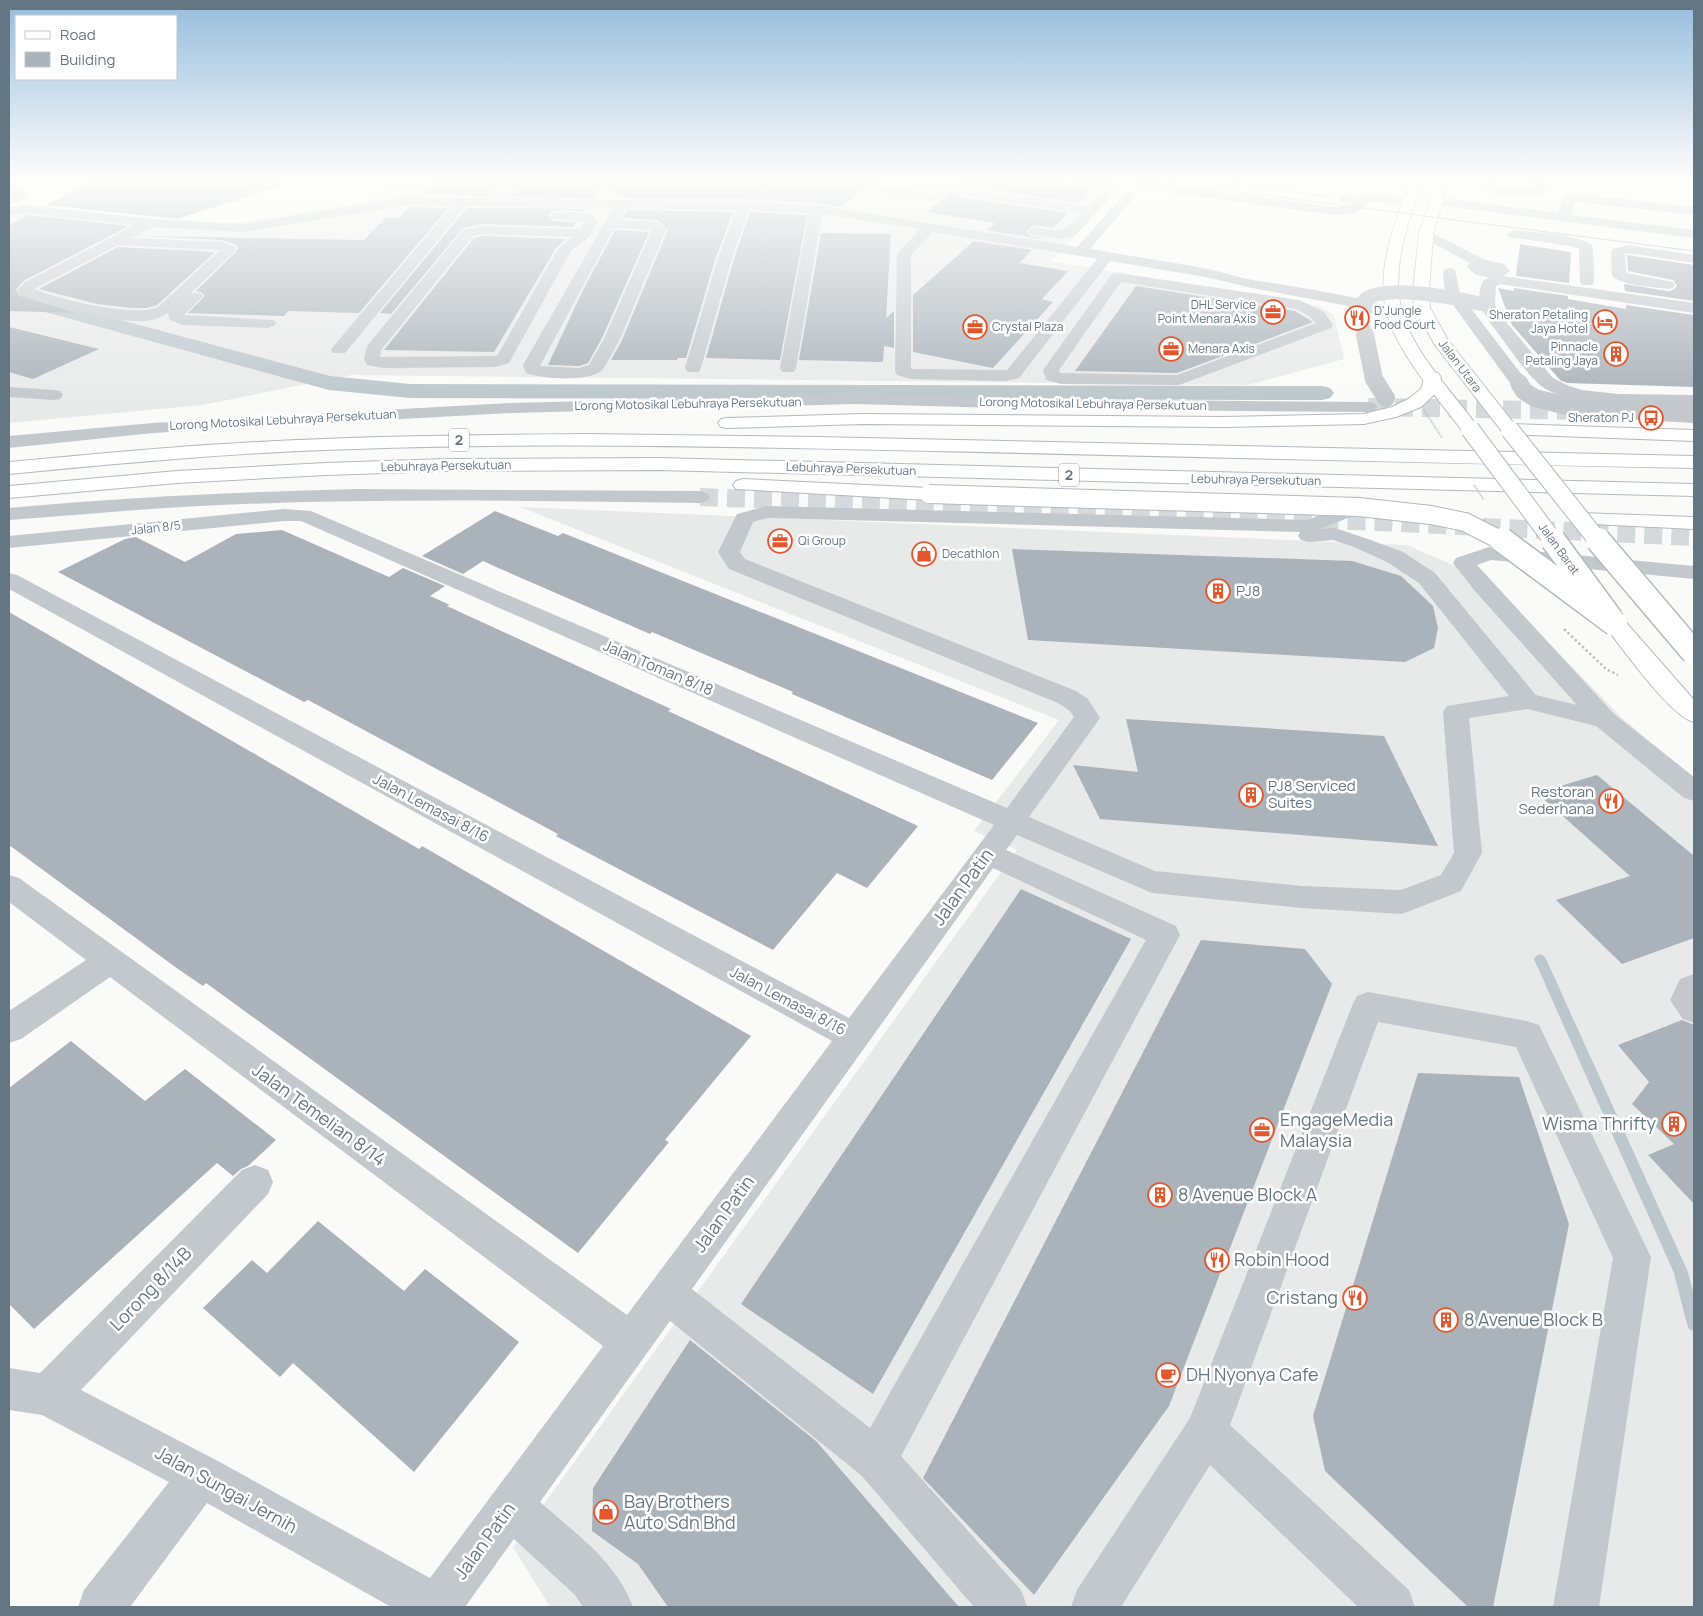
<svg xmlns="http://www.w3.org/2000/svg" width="1703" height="1616" font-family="Manrope,sans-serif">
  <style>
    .built { fill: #e8e9e9 }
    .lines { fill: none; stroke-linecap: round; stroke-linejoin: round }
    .stream { fill: #bbc7cb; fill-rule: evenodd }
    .canal { fill: #bbc7cb; fill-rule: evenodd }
    .river { fill: #bbc7cb; fill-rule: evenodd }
    .building { fill: #aab3b9 }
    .minor-tunnel { stroke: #d5d9db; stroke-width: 18; stroke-dasharray: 18 9; stroke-linecap: butt }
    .major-casing { stroke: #b5babe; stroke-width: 2 }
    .highway-casing { stroke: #b4b9bd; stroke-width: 2 }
    .path-far1 { stroke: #bbbfc2; stroke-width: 2; stroke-dasharray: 1 1; stroke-linecap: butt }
    .path { stroke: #bbbfc2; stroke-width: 2.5; stroke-dasharray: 2.5 2.5; stroke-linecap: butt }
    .minor { fill: #c3c8cc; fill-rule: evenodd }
    .major { fill: #fff; fill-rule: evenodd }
    .highway { fill: #fff; fill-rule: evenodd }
    .tram { stroke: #a2aab0; stroke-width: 1 }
    .major-bridge-far1-casing { stroke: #b5babe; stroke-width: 20; stroke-linecap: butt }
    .major-bridge-casing { stroke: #b5babe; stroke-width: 27; stroke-linecap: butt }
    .highway-bridge-far1-casing { stroke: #b4b9bd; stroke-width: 20; stroke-linecap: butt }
    .highway-bridge-casing { stroke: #b4b9bd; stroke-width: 27; stroke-linecap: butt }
    .path-bridge { stroke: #bbbfc2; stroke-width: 2; stroke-dasharray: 1 1; stroke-linecap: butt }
    .minor-bridge-far1 { stroke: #c3c8cc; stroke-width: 14 }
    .minor-bridge { stroke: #c3c8cc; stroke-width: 18 }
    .major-bridge-far1 { stroke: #fff; stroke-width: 18 }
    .major-bridge { stroke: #fff; stroke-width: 24 }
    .highway-bridge-far1 { stroke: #fff; stroke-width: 18 }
    .highway-bridge { stroke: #fff; stroke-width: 24 }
    .labels { text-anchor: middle; stroke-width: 5; stroke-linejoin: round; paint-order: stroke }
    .far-poi-label { font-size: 12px; fill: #657683; stroke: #fff; text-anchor: start }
    .far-street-label { font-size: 12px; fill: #657683; stroke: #fff }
    .shield { fill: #fff; stroke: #939fa8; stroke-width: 1 }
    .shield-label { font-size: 14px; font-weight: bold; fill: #657683 }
    .poi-label { font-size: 15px; fill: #657683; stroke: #fff; text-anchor: start }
    .street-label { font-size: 15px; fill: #657683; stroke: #fff }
    .near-street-label { font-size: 18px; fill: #657683; stroke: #fff }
    .near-poi-label { font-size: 18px; fill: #657683; stroke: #fff; text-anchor: start }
  </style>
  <rect width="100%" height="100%" fill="#fafaf8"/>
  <path class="built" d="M413,179H1092L1124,184L1051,261L1320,306L1334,315L1344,359L1248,385L352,375L202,405L9,423V206L228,224L366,202L382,189H404Z
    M520,507L1407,545L1489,581L1621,717L1694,778V1607H550L513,1547L1017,850L974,831L1059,720Z"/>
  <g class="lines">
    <path class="stream" d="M1540,954L1544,956L1546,959L1688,1272L1694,1296V1331L1689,1329L1687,1324L1674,1273L1534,959L1536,956Z"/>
    <path class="canal" d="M9,290L330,376L410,384L1322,386L1330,388L1334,393L1330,398L1322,400L410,398L329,390L9,302Z"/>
    <path class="river" d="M13,185L23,188L28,194L23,200L9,205V186Z"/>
  </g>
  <path class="building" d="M97,179H280L281,186L177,219L46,205Z
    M437,179H504L491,196L422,195Z
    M522,179H880L869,183L865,189L840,207L816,203L744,199L623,198L600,186L592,198L509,197Z
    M968,179H1040L1093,188L1079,203L961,185Z
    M952,192L959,197L1068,213L1053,228L1035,225L1026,231L1030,236L1043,238L1042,239L986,230L995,223L927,212Z
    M410,207L448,208L359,313L288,311L284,316L188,313L205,296L201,292L196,291L235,253L238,248L235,244L222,240L139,236L364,240L385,218H399Z
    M467,208L585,209L584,211L558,210L553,211L549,215L553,221L576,222L573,227L483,224L463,228L391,314L380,313Z
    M627,210L733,212L715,260L686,358H677V360H611L622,340L668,230L658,220L622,218Z
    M750,212L807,215L780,360L706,358L733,262Z
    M28,215L129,226L23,281L16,290L19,296L75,313L9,311V225Z
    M615,230L649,232L602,338L588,363L579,366L548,365L582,292Z
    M821,233L891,234L886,318L894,311V348L884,346L883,362L799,360Z
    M483,236L566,239L556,248L494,352L384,350L474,238Z
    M974,241L1032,250L1019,263L1068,271L1042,299L1053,302L993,368L913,352V295Z
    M1520,244L1571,252L1569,283L1516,276Z
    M118,247L215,252L157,305L147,308H132L97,304L39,289Z
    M1627,255L1694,265V301L1625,291L1624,284L1668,291L1673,290L1677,286L1673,280L1628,271Z
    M1136,286L1295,311L1313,322L1177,373L1075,371Z
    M1498,288L1514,291V288L1568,296V299L1626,309V305L1694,315V387L1567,383L1560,380L1512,325Z
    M9,327L99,349L33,379L9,372Z
    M495,511L558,536L563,533L1038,723L992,780L792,694L793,692L652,632L650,634L496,567L483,561L463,574L422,556Z
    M282,530L389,577L403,568L445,586L430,596L450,605L447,606L671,709L668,711L918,826L867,888L837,873L773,950L556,836L558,834L308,700L304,702L58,572L125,539L136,537L185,562L236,534Z
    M1012,549L1352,561L1401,576L1433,606L1438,628L1434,648L1405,662L1028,640Z
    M9,612L419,849L422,846L751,1036L665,1140L669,1142L578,1253L206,983L203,986L178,969L9,845Z
    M1126,719L1384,736L1438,846L1100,819L1073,765L1138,772Z
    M1597,775L1694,856V938L1622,964L1556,900L1630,876L1537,793Z
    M1021,889L1131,939L873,1394L741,1304Z
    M1201,940L1305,949L1332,984L1169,1406L1034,1595L923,1478Z
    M1682,1020L1694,1025V1204L1648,1155L1674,1144L1632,1104L1649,1082L1618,1045Z
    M71,1041L145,1101L185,1069L276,1140L248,1166L241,1169L233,1176L217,1163L34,1329L9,1304V1088Z
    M1418,1073L1519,1077L1569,1224L1493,1607H1468L1325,1471L1313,1416Z
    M318,1221L404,1291L425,1269L519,1342L414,1472L293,1363L280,1377L203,1308L252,1260L267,1273Z
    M690,1340L816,1441L959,1607H668L638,1564L592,1531L593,1488Z"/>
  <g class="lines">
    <path class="minor-tunnel" d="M1368,407L1582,411
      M700,497L1378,522L1694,537"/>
    <g class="major-casing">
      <path id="major" d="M1412,179H1424C1408,220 1388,274 1404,318C1419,360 1454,393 1479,429L1476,433L1470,435L1464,433C1438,398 1401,358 1388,317C1374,273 1395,220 1412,179Z
        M1437,179H1449L1433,234L1429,291L1430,308L1448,340L1519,430L1516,434L1510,436L1504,434L1435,345L1414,308L1413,291L1419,234Z
        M1615,617L1623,619L1694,700V722C1671,717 1624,650 1607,629L1603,624L1607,619Z"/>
    </g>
    <g class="highway-casing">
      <path id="highway" d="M1432,372L1438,373L1441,377L1437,392L1421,407L1396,417L1364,424L1223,427L863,424L727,428L721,427L718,423L721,419L727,418L863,414L1223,417L1364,414L1392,407L1408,399L1421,389L1426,373Z
        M1510,424L1694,430V441L1504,434L1501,430L1504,426Z
        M585,434L816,437L1694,456V468C1440,464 1186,456 932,451C740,447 547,442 355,449C239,452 124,463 9,474V462C86,455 163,447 240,443C355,436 470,435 585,434Z
        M659,458L1694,484V496L659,470L445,471L326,475L177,483L9,498V486L177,471L326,463L445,459Z
        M743,479L929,488L936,490L939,494L936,498L929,500L736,489L733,485L736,481Z
        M1580,513L1694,517V529L1573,523L1570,519L1573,515Z"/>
    </g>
    <path class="path-far1" d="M9,184L17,185
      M133,196L249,202"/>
    <path class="path" d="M1564,629L1606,669L1618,675"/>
    <path class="minor" d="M507,179H520L505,199L744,201L816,205L1077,247L1126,192L1130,191L1136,195L1090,249C1129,256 1168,261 1207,269C1222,272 1237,277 1252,280C1276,284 1393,300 1404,315L1402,318L1396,320L1343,305L1252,288L1206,277L1110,261L1019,378L1005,381L911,379L897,375L895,371L897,254L920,229L822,214L796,368L794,372H782L780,368L809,213L749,210L731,261L701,368L699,372H687L685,368L717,261L736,210L626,208L619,220L653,221L658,222L666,229L620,339L604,368C594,383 541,379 526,373L523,365L613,208L466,206L345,353H333L331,350L333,347L452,206L407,205L243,232L152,227L132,238L222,242L234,246L236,249L234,252L191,293H200L203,296L184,315L274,320L276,323L274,326L268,328L183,325L170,320L168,313C161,317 154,320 146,321C117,323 47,305 20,294L17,291L24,283L135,225L26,213L9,215V207L26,205L150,219L243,224L407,197L492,198ZM614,228L652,230L604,339L589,365L579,368L540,366ZM933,232L1080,256L1097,259L1007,370L913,369L911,368V255ZM118,245L220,250L158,307C135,318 58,299 34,289Z
      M1072,179C1086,179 1109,175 1119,187L1076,235L1059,239L1030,234L1028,231L1035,227C1063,232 1062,234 1082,213L959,195L953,191L959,187L1088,206L1105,188L1074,182Z
      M1485,179H1497L1496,185L1533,189V184L1524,179H1544L1546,182L1544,193L1538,197L1494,193L1485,190L1483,187Z
      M1141,181L1335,207L1348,206L1351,204L1340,202L1339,199L1345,195L1361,197L1372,194L1409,198L1415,202L1409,206L1373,202L1367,204L1356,213L1335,215L1137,188L1135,185Z
      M873,184L935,193L941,197L935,201L869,191L867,188L869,185Z
      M1576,194L1694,207V215L1576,202H1574L1571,215L1694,230V238L1436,205L1430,201L1436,197L1558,213L1563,197Z
      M558,212C572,213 589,209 598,221L590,236L571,251L509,363L495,367L383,368L367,365L364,359L367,346L463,230L483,226L580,229L584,222L583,221L553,219L551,216L553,213ZM483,234L572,237L558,249L497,356L380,357L381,350L473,236Z
      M1426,230L1485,260L1504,264L1510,271L1503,276L1694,303V313L1500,284L1496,286L1495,305L1501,316L1553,378L1569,386L1582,390L1618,394L1694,395V405C1658,405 1568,409 1540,385C1525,372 1507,345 1494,328C1484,315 1473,296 1484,280L1490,278L1475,274L1467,267L1470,263L1421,237L1419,234Z
      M1514,230C1531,232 1583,234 1593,247L1594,282L1592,285H1582L1580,282L1579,249L1570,246L1509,237L1507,234Z
      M1627,245L1694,255V263L1628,253L1625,254L1626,273L1673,282L1675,285L1673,288L1668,289C1654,287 1620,286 1612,275L1611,252L1613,249Z
      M1450,268L1455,269L1460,294L1525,379L1528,383L1525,387L1519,388L1513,387L1445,294L1443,272L1445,269Z
      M1117,273L1299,300L1324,312L1333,325L1331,328L1179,385L1061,384L1046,380L1043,370L1112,274ZM1121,282L1296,309L1309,316L1316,323L1177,375L1060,373L1059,370Z
      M9,387L54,390L60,391L63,395L60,399L54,400L9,397Z
      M855,394L1032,399L1368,402L1374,403L1377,407L1374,411L1368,412L1032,409L855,404L512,413L153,433L9,448V436L153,423L512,403Z
      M357,489L700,491L707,493L710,497L707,501L700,503C540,501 380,498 220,505C149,508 79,515 9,520V508C125,497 241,492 357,489Z
      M1359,501L1366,503L1369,507L1366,511L1320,529L1335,528L1368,539L1403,552L1435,573L1536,695L1577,705L1475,591L1453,563L1456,558L1489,547L1694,566V579L1491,560L1477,565L1614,714L1694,777V801L1684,798L1596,726L1527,709L1469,718L1482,853L1461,891L1402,914L1302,908L1152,893L1017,835L1006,850L1176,926L1180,935L901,1456L1021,1590L1027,1607H974L861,1475L670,1321L540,1502C575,1533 617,1562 633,1607H583L575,1595L514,1539L465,1607H391L207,1503L130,1607H78L84,1590L169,1482L42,1415L9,1410V1368L40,1373L242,1170L255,1165L268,1170L273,1182L268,1194L81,1390L216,1460L430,1578L603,1346L110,977L21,1039L9,1043V1011L86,960L9,902V875L19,878L627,1315L832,1041L9,589V573L17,575L849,1018L994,825L301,521H284L9,548V536L284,509L311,511L1007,808L1074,717L1070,711L1058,703L729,569L718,552L737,514L767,506L1307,520ZM767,518L1300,532L1298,536L1301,540L1308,542L1333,540L1354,547L1387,562L1419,583L1509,696L1447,706L1443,712L1454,853L1441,875L1401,890L1302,886L1155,871L1029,817L1100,718L1088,699L1076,691L745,559L740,552L753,522ZM993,868L1146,940L870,1428L692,1289Z
      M1694,974V1023L1683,1019L1670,1000L1680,979Z
      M1368,992L1527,1021L1539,1025L1651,1257L1599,1607H1553L1613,1258L1516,1047L1378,1022L1230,1425L1409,1590L1415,1607H1358L1210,1465L1121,1607H1071L1077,1590L1190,1418L1352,1006L1357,996Z"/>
    <use href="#major" class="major"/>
    <use href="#highway" class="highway"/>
    <path class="tram" d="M1139,179L1694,251
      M1210,179L1329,197"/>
    <g class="major-bridge-far1-casing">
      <path id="major-bridge-far1" d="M1470,429L1554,542
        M1510,430L1599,542"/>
    </g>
    <g class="major-bridge-casing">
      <path id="major-bridge" d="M1553,540L1611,619
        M1598,540L1694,653"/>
    </g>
    <g class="highway-bridge-far1-casing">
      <path id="highway-bridge-far1" d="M929,494L1359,507L1431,515L1465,522L1504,542"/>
    </g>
    <g class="highway-bridge-casing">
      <path id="highway-bridge" d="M1502,540L1615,624"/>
    </g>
    <path class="path-bridge" d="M1424,410L1442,438
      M1474,485L1484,500"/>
    <path class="minor-bridge-far1" d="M1365,337L1359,306C1362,304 1364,300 1367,298C1393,284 1459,299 1487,305"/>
    <path class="minor-bridge" d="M1365,335L1374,379L1386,398
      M1519,383L1524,391L1535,398L1571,407L1694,414"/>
    <use href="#major-bridge-far1" class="major-bridge-far1"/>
    <use href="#major-bridge" class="major-bridge"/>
    <use href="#highway-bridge-far1" class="highway-bridge-far1"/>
    <use href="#highway-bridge" class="highway-bridge"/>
  </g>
  <linearGradient id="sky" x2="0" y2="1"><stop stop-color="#96bcdc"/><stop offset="0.44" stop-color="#fdfdfc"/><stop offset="1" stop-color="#fdfdfc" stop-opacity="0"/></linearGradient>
  <rect width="1703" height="406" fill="url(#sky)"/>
  <defs>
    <g id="office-ring" transform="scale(1.25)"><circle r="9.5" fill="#fff" stroke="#e4572e" stroke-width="1.5"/><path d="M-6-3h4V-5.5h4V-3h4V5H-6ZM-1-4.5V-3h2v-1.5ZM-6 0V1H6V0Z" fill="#e4572e"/></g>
    <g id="restaurant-ring" transform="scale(1.25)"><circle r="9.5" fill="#fff" stroke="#e4572e" stroke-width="1.5"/><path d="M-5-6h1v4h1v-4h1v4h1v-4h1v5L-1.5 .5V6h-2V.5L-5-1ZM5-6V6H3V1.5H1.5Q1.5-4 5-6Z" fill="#e4572e"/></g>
    <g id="hotel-ring" transform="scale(1.25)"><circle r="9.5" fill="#fff" stroke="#e4572e" stroke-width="1.5"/><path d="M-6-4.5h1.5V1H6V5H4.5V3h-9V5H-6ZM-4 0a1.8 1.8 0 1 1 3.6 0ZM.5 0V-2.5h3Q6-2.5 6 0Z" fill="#e4572e"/></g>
    <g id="building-ring" transform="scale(1.25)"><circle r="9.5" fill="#fff" stroke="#e4572e" stroke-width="1.5"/><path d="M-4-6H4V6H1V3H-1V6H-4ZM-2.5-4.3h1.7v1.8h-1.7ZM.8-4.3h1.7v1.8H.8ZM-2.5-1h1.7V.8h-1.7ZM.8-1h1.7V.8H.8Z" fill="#e4572e"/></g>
    <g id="bus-ring" transform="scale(1.25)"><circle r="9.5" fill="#fff" stroke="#e4572e" stroke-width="1.5"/><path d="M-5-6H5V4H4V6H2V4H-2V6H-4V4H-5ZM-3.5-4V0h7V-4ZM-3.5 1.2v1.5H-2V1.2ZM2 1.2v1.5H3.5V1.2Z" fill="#e4572e"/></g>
    <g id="shop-ring" transform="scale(1.25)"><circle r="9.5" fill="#fff" stroke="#e4572e" stroke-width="1.5"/><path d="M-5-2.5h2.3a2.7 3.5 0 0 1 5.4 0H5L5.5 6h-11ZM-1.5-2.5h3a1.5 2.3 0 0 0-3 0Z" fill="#e4572e"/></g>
    <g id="cafe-ring" transform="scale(1.25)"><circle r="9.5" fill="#fff" stroke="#e4572e" stroke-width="1.5"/><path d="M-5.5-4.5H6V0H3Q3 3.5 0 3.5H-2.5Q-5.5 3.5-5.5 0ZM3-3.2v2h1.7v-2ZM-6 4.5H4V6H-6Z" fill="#e4572e"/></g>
  </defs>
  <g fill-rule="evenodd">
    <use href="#office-ring" x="1273" y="312"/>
    <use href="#restaurant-ring" x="1357" y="318"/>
    <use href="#hotel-ring" x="1605" y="322"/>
    <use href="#office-ring" x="975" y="327"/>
    <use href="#office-ring" x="1171" y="349"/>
    <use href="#building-ring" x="1616" y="354"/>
    <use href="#bus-ring" x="1651" y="418"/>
    <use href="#office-ring" x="780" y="541"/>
    <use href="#shop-ring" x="924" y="554"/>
    <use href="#building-ring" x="1218" y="591"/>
    <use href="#building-ring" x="1251" y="795"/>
    <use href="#restaurant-ring" x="1611" y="801"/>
    <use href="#building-ring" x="1674" y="1124"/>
    <use href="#office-ring" x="1262" y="1130"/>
    <use href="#building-ring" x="1160" y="1195"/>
    <use href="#restaurant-ring" x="1217" y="1260"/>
    <use href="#restaurant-ring" x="1355" y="1298"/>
    <use href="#building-ring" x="1446" y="1320"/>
    <use href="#cafe-ring" x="1168" y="1375"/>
    <use href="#shop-ring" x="606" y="1512"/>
  </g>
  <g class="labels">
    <g class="far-poi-label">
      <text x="1256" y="309" text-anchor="end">DHL Service<tspan x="1256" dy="14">Point Menara Axis</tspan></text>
      <text x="1374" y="315">D'Jungle<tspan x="1374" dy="14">Food Court</tspan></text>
      <text x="1588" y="319" text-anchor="end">Sheraton Petaling<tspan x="1588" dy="14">Jaya Hotel</tspan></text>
      <text x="992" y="331">Crystal Plaza</text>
      <text x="1598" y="351" text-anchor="end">Pinnacle<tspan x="1598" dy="14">Petaling Jaya</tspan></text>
      <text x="1188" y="353">Menara Axis</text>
      <text x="1634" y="422" text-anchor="end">Sheraton PJ</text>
      <text x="798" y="545">Qi Group</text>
      <text x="942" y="558">Decathlon</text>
    </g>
    <g class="far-street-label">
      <text transform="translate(1460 366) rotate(53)" y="4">Jalan Utara</text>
      <text transform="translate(688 404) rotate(-1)" y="4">Lorong Motosikal Lebuhraya Persekutuan</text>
      <text transform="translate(1093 404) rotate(1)" y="4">Lorong Motosikal Lebuhraya Persekutuan</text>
      <text transform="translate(283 420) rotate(-3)" y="4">Lorong Motosikal Lebuhraya Persekutuan</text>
      <text transform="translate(446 466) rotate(-1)" y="4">Lebuhraya Persekutuan</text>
      <text transform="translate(851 469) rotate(2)" y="4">Lebuhraya Persekutuan</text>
      <text transform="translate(1256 480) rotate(1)" y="4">Lebuhraya Persekutuan</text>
      <text transform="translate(156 528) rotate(-6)" y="4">Jalan 8/5</text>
      <text transform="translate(1559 549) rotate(54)" y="4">Jalan Barat</text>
    </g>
    <g class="shield">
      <rect x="449" y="428.5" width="20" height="23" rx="4"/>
      <rect x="1059" y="463.5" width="20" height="23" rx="4"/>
    </g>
    <g class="shield-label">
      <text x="459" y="445">2</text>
      <text x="1069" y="480">2</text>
    </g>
    <g class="poi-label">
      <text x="1236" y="596">PJ8</text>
      <text x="1268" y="791">PJ8 Serviced<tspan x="1268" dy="17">Suites</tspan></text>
      <text x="1594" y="797" text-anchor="end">Restoran<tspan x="1594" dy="17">Sederhana</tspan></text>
    </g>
    <g class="street-label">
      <text transform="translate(658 668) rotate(23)" y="5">Jalan Toman 8/18</text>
      <text transform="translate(431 808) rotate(28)" y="5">Jalan Lemasai 8/16</text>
      <text transform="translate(788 1001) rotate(28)" y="5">Jalan Lemasai 8/16</text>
    </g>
    <g class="near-street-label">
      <text transform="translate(963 887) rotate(-54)" y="6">Jalan Patin</text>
      <text transform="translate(319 1115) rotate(36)" y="6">Jalan Temelian 8/14</text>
      <text transform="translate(724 1214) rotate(-54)" y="6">Jalan Patin</text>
      <text transform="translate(151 1289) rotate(-46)" y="6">Lorong 8/14B</text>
      <text transform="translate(226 1490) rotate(29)" y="6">Jalan Sungai Jernih</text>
      <text transform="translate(485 1541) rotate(-54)" y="6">Jalan Patin</text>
    </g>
    <g class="near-poi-label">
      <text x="1280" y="1126">EngageMedia<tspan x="1280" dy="21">Malaysia</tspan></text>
      <text x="1656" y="1130" text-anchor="end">Wisma Thrifty</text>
      <text x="1178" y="1201">8 Avenue Block A</text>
      <text x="1234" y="1266">Robin Hood</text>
      <text x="1338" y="1304" text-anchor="end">Cristang</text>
      <text x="1464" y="1326">8 Avenue Block B</text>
      <text x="1186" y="1381">DH Nyonya Cafe</text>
      <text x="624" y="1508">Bay Brothers<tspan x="624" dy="21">Auto Sdn Bhd</tspan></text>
    </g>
  </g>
  <rect width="1703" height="1616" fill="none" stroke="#657683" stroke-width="20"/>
  <rect x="15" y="15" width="162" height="65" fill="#ffffff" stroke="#c1c8cd"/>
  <rect x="25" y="31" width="25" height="8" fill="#ffffff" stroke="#c1c8cd"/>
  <text x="60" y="40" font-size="15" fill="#657683">Road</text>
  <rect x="25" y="52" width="25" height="15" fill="#aab3b9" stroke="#c1c8cd"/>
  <text x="60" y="65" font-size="15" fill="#657683">Building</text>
</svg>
